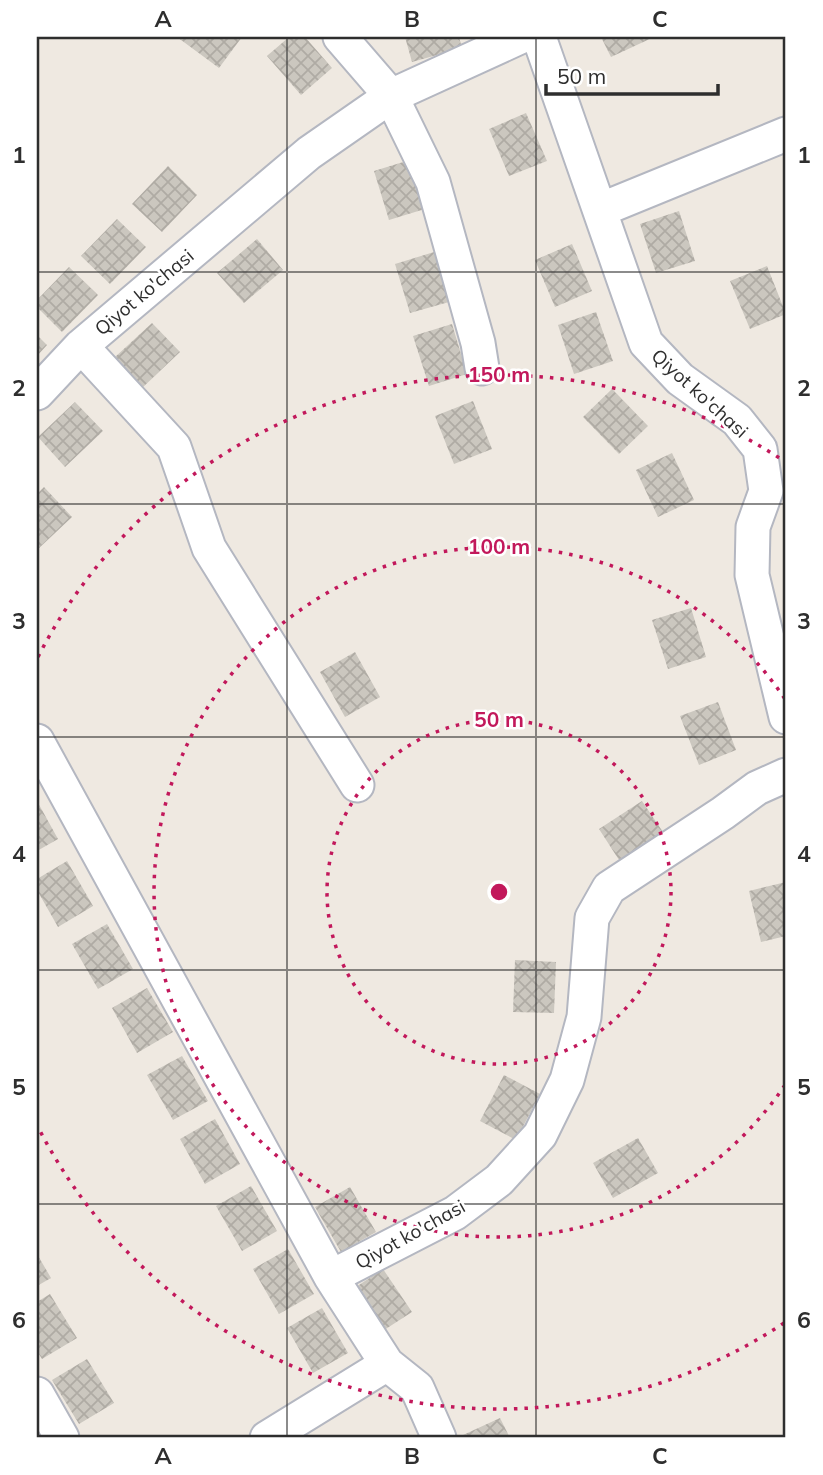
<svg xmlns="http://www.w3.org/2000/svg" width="823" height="1475" font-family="Mulish,sans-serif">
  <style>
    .building { fill: url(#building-cross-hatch) }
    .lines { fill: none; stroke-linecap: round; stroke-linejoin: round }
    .minor-casing { stroke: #b4b7c1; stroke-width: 37 }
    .minor { stroke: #fff; stroke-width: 33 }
    .grid { fill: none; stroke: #2e2e2e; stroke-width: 2; stroke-opacity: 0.55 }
    .ring { fill: none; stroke: #c2185b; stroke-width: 3.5; stroke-dasharray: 3.5 7 }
    .labels { text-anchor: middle; stroke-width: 5; stroke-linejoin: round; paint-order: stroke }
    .street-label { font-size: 19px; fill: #2e2e2e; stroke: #fff }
    .centre { fill: #c2185b; stroke: #fff; stroke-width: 3.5 }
    .ring-label { font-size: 21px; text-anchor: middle; font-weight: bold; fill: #c2185b; stroke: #fff; stroke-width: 5; stroke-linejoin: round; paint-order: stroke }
    .neatline { fill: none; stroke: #2e2e2e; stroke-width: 2.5 }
    .grid-label { font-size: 23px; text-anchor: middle; font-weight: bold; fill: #2e2e2e }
  </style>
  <defs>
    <pattern id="building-cross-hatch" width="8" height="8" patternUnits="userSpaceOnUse" patternTransform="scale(1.75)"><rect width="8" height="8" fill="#cbc7bf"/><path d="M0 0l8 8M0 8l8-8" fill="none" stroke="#afaba4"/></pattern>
  </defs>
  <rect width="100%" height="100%" fill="#efe9e1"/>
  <path class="building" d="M177,37H242L219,68Z
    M289,37H305L332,68L301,95L267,56Z
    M405,37H459L462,48L412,62Z
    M601,37H654L611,57Z
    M526,113L547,161L509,176L489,129Z
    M413,159L428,208L389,220L374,171Z
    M168,166L197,195L162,232L132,204Z
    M679,211L695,261L656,273L640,224Z
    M117,219L146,247L110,284L81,256Z
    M257,239L283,270L244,303L217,273Z
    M572,244L592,291L555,307L535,260Z
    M434,252L449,302L410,313L395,264Z
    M767,266L786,314L750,329L730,281Z
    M69,267L98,295L62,332L37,307V300Z
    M596,312L613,361L574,374L558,325Z
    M152,323L180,352L142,388L114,358Z
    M452,324L467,374L429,386L413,336Z
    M37,335L47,345L37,356Z
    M612,389L648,426L619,454L583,417Z
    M473,401L492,449L454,464L435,416Z
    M75,402L103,431L65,467L38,437Z
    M672,453L694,500L658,517L636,470Z
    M44,487L72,517L37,550V494Z
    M691,608L706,657L668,669L652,620Z
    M355,652L380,697L345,717L320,672Z
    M718,702L736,750L699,765L680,716Z
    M37,801L58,839L37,851Z
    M642,801L665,835L621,863L599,829Z
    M67,861L93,906L58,927L37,890V879Z
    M786,882V936L761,942L749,891Z
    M107,924L133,969L98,989L72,944Z
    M515,960L556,962L554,1013L513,1012Z
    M147,988L173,1032L137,1053L112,1008Z
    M182,1056L208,1101L173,1120L147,1075Z
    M504,1075L540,1094L516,1140L480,1121Z
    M215,1119L240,1164L205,1184L180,1139Z
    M638,1138L658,1173L613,1198L593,1163Z
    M251,1186L277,1231L242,1251L216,1206Z
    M350,1187L376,1232L341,1252L315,1207Z
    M288,1249L314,1294L279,1314L253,1269Z
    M37,1254L51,1278L37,1286Z
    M383,1269L412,1312L378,1334L350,1291Z
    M50,1294L77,1338L42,1359L37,1351V1302Z
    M322,1308L348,1353L313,1373L287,1328Z
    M87,1359L114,1403L79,1424L52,1380Z
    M500,1418L510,1438H465L463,1435Z"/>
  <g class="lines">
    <g class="minor-casing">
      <path id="minor" d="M340,37L391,96L433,182L478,343L482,368
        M539,37L646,343L680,379L737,420L760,449L766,491L753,527L752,575L786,717
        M600,210L786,134
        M81,346L174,447L209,548L357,785
        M37,393L81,346L309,153L391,96L520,37
        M37,741L331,1277L387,1364L417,1388L439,1438
        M331,1277L455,1213L499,1180L540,1135L567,1080L584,1017L592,918L609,888L723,813L757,788L786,775
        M37,1394L62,1438
        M267,1438L387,1364"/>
    </g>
    <use href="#minor" class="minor"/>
  </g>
  <path class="grid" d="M287,37V1438M536,37V1438M37,272H786M37,504H786M37,737H786M37,970H786M37,1204H786"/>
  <g class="ring">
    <circle cx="499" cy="892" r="172"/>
    <path d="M785 1085A345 345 0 1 1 785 699"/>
    <path d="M784 1323A517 517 0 0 1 38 1127M38 657A517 517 0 0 1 784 461"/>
  </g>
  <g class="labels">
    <g class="street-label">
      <text transform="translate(144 292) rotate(-40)" y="7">Qiyot ko'chasi</text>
      <text transform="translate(700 393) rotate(42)" y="7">Qiyot ko'chasi</text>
      <text transform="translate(410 1234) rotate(-29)" y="7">Qiyot ko'chasi</text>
    </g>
  </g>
  <circle cx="499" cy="892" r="10" class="centre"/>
  <g class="ring-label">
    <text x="499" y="382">150 m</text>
    <text x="499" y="554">100 m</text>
    <text x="499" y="727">50 m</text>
  </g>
  <rect width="823" height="1475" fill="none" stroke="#ffffff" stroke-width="77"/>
  <path d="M546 84v10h172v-10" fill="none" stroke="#2e2e2e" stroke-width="3.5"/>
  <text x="557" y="84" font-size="21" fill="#2e2e2e" stroke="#ffffff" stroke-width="5" paint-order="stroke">50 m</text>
  <rect x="38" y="38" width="746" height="1398" class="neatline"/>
  <g class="grid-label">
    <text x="163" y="27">A</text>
    <text x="412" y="27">B</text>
    <text x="660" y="27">C</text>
    <text x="19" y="163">1</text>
    <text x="804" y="163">1</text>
    <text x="19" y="396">2</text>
    <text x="804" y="396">2</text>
    <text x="19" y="629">3</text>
    <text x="804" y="629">3</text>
    <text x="19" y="862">4</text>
    <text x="804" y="862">4</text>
    <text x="19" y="1095">5</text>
    <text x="804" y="1095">5</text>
    <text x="19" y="1328">6</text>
    <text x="804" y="1328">6</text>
    <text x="163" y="1464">A</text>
    <text x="412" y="1464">B</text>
    <text x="660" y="1464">C</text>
  </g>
</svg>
